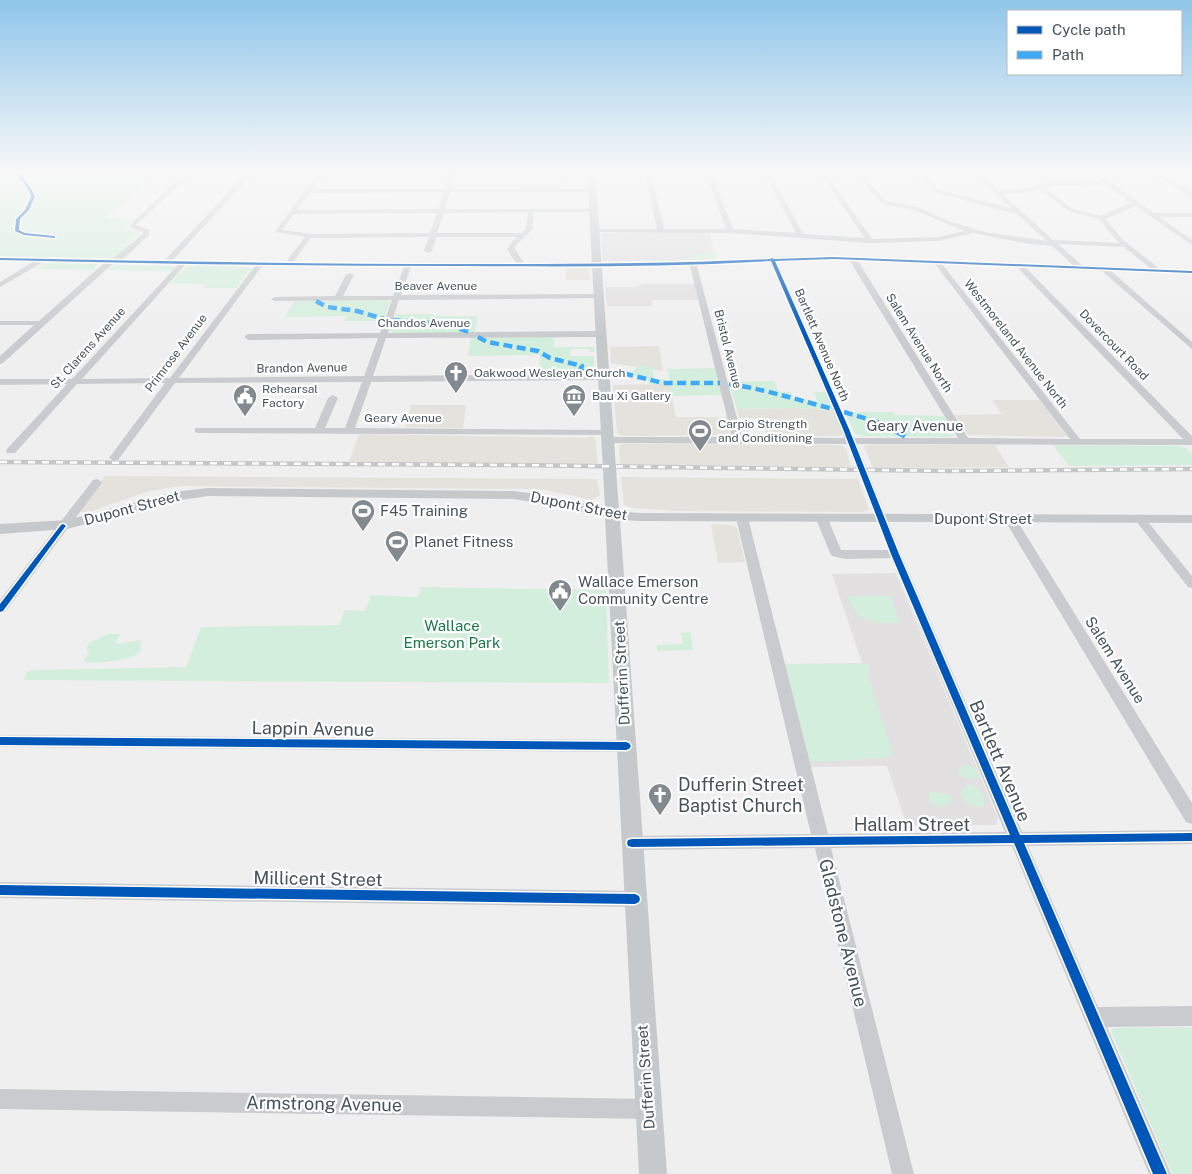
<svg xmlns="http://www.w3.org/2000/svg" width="1192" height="1174" font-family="'Public Sans',sans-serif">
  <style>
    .commercial { fill: #e4e2dd }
    .education { fill: #e2e0e1 }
    .green { fill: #d4eedd }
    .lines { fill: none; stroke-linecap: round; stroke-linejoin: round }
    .minor { fill: #c9cbce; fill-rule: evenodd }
    .major { fill: #c6c9cc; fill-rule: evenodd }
    .rail-casing { stroke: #c4c6c8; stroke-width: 4.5 }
    .rail { stroke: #fff; stroke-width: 2.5; stroke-dasharray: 7; stroke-linecap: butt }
    .quiet-far1 { stroke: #3fa9f5; stroke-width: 4.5; stroke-dasharray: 9 4.5; stroke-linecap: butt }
    .quiet { stroke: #3fa9f5; stroke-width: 5.5; stroke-dasharray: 11 5.5; stroke-linecap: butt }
    .cycleway-casing { stroke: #fff; stroke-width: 3 }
    .cycleway { fill: #0057b8; fill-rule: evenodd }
    .labels { text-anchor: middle; stroke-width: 4.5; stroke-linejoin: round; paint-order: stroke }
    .far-street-label { font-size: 12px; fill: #47525b; stroke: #fff }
    .far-poi-label { font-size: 12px; fill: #47525b; stroke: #fff; text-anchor: start }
    .street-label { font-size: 15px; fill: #47525b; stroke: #fff }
    .poi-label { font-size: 15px; fill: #47525b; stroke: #fff; text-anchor: start }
    .park-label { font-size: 15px; fill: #187b46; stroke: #fff }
    .near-street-label { font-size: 18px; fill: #47525b; stroke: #fff }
    .near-poi-label { font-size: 18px; fill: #47525b; stroke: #fff; text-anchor: start }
  </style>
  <rect width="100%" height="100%" fill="#f0efef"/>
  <path class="commercial" d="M566,268H589L590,280H566Z
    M659,346L663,371L611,363L610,347Z
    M670,384L676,417H727L730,435L623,436L617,433L613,385Z
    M992,400H1040L1067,436L1061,437L968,435L954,415L1002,414Z
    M411,405H466L463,428L406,427Z
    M793,408L833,410L843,434L839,436H767L761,418H739L737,409Z
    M359,434L587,438L592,436L595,438L598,465L349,462Z
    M621,444L840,445L846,448L851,467L620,465L619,446Z
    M867,445H995L1009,467L873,468L864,447Z
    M105,476L597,479L600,495L591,500L546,490L524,489L182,486L149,491L87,513L80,512Z
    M621,477L858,479L869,510L862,512L675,511L633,508L624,505Z
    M711,524L730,525L737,528L745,562L718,563Z"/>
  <path class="education" d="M560,172L561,189L452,188L458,173Z
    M1161,174L1192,175V193Z
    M667,232H709L713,247H711L716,259L684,261H603L601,233Z
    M643,284H695L699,300H652V306H607L605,287H636Z
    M896,573L996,814L998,819L996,825L907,826L887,766L811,767L785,664L862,663L832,574Z"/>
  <path class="green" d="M0,171H161L105,218L133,219L125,228L140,232L115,257L110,259L0,256Z
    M713,251L716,259L628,262L693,258V256Z
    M46,263L95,264L98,265L93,270L35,269Z
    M117,265L172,266L175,267L171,271L106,270Z
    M190,266L248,267L251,269L236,288H203L206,284L170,283L185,268Z
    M386,300L390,302L383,321H344L346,316L285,317L294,301Z
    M396,314H433L434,316H478L475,333H392L390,331Z
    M554,336V347H594V352H589L588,349H571L570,356H594V373L590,374L539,375L540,355L468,356L471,337Z
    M638,365L652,368L654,379H665L666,384H649L648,379L630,375Z
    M715,368L722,395L672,396L667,369Z
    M775,381L778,392H791L793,398L817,401L814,392H825L833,410L793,408L737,409L729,382Z
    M845,412H894L895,415L944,416L955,434L951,437L861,436L855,433Z
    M1053,445L1179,446L1186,448L1192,454V465L1069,466Z
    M421,587L606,590L609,683L24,680L26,673L33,670L186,667L201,627L339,625L345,610L365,611L371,595L418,597Z
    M848,596H891L900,623C874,623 857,624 848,596Z
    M691,632L693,650L657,651V645L683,644L681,633Z
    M108,634H120L116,642L119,644L140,640L141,649C140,651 139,653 136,655C130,659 93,665 85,662L84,659L89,653L86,648L90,642Z
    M785,664H869L868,676L893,754L884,758L816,762L809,760Z
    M962,765C974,765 976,768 981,778C971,779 962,781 958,770Z
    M968,784C979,786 985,794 984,804L981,807C971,807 963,803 960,793Z
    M929,792L949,794L952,801C944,806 936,809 929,800Z
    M1192,1027V1174H1172L1111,1031L1114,1028Z"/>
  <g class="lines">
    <path class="minor" d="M187,171H194L136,225L149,230V235L123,259L165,260L248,171H255L173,260L286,262L305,237L275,232L319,171H489L456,173L451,189H594L592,192H450L445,209H595V211L593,212H534L532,230L516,245L515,249L524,263L695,262L772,257L834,256L1073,265L1052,246L1029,244L973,233L938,241L870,243L730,233L592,232V230L594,229H657L645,171H651L664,229H726L705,171H711L733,229L796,233L763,171H769L803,234L865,238L818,171H824L872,239L938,237L965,231L914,210L882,204L854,171H860L886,201L918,207L951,222L984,232L1047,241L1016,213L999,210L935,192L913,171H920L939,190L1011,208L971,171H978L998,190L1022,189L1056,181L1102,182L1087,171H1094L1154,213H1192V217H1159L1192,240V245L1136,206L1105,219L1123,240L1160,269L1192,270V274L1111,271L1192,342V349L1102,271L1026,268L1192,436V445L857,444L901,554L1022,832L1192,830V844L1028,846L1098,1007L1192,1006V1026L1107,1027L1171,1174H1149L1012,846L831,848L914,1174H892L815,848L632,850L626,848L624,843L626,838L632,836L811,834L736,518L742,515L748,518L828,834L1005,832L891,558L846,559L832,556L830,553L816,519L818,517L822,516L828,519L841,550H888L847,444L607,443L602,440L607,437H732L690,266L411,267L401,295L598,294L602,296L598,298L399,300L388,333L600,331L604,334L600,337L386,338L373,376L603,374L608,377L603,380L371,382L355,428L607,430L612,433L611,435L199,433L195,432V428H315L328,398L333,395L338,398L325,428H345L362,382L175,383L118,460L114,461L109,458L165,383L77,384L15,453H7L6,451L7,449L67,384L0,385V379H72L178,265L115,263L109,267L3,363L0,364V356L34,325H0V321H39L104,263L43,262L0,287V282L33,262L0,261V257L112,259L143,234V232L131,228V224ZM450,173L445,189H312L323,174ZM1056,185L1107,186L1131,203L1101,216L1072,209L1045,187ZM1039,189L1068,211L1099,219L1119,243L1053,240L1002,194L1022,193ZM444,192L438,209L297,210L309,193ZM528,212L526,229L522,233H437L444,213ZM437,213L430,233L313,234L282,230L294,214ZM429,237L424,251L428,253L432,251L436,237H517L511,243L507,249L516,263L293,262L311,238ZM1058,244L1124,247L1150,268L1082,265ZM834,260L850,261L958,438H854L777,262ZM858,261L935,264L1070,439L968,438ZM770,262L841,429L844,438L742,437L697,266ZM942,264L1017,267L1183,439H1080ZM185,265L255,266L170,378L82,379ZM262,266L404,267L393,296H343L354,275L350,273L346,275L335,296L275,297L271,299L275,301L392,300L380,333L248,334L244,337L248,340L378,338L364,376L179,378Z
      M1150,171H1158L1192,193V198Z
      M97,479L102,482L101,484L5,612L0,613V600L93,480Z
      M1010,516L1016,519L1192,803V824L1186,822L1004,519Z
      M1140,516L1144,517L1192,576V588L1188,587L1136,521L1134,519Z
      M0,735L626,740L631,742L634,746L631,750L626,752L0,747Z
      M0,882L635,891L641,893L644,899L641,905L635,907L0,898Z
      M0,1089L649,1099L656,1102L659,1109L656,1116L649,1119L0,1109Z"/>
    <path class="major" d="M587,171H595L619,511L640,513L1192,515V523L640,521L620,520L667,1174H639L605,517L545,504L513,499L208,496L174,501L67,529L0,534V524L67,520L174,492L208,488L513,491L545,495L605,508Z"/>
    <g class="rail-casing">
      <path id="rail" d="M0,462L516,465L949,471L1192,469"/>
    </g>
    <use href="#rail" class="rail"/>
    <path class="quiet-far1" d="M316,301L327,307L357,311L384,319
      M393,320L445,324L472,333
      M478,337L487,342L538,351L550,358L582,366L580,370L595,374
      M611,373L618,372L663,383H720
      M729,384C764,389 798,400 833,409
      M844,412L884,424"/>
    <path class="quiet" d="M881,423L907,437"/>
    <g class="cycleway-casing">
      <path id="cycleway" d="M16,171H20C24,181 32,187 35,197L29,210L20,219L19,230L25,233L54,236H55V238L24,235L15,231L16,219L25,210L31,197C29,187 20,181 16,171Z
        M834,257L1192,271V273L834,259L775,261L849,429L899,554L1020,835L1192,833V841L1024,843L1167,1174H1153L1014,843L632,847L628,846L627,843L628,840L632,839L1010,835L891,554L843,429L771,261C669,267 567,267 465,266C310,266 155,264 0,260V258C156,261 312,264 468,264C569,264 669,264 770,259L772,258L774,259Z
        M63,524L65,525L66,526L65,527L3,611L0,612V604L61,525Z
        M0,737L626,742L629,743L631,746L629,749L626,750L0,745Z
        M0,885L635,894L639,896L640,899L639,902L635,904L0,895Z"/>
    </g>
    <use href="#cycleway" class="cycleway"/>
  </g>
  <linearGradient id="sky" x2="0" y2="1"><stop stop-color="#8fc6ea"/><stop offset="0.51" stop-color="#f8f8f8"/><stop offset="1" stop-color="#f8f8f8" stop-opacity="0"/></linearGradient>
  <rect width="1192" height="336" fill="url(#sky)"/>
  <defs>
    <g id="church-pin" transform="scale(1.25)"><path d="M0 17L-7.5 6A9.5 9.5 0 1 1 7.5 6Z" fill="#82898f" stroke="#fff"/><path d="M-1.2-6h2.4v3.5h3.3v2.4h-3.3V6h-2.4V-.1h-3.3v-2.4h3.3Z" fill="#fff"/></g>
    <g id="civic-pin" transform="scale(1.25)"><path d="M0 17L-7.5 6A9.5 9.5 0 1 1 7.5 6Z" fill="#82898f" stroke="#fff"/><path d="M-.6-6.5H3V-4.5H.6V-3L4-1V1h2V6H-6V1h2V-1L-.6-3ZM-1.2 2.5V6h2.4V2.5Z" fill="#fff"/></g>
    <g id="museum-pin" transform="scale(1.25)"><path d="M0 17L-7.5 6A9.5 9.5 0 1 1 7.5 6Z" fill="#82898f" stroke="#fff"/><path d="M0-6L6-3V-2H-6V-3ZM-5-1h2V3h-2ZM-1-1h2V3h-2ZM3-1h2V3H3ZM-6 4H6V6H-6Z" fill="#fff"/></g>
    <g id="stadium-pin" transform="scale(1.25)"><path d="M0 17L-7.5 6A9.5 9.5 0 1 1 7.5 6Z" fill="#82898f" stroke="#fff"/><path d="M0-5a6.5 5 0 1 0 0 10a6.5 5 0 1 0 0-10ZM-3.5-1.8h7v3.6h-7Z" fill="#fff"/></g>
  </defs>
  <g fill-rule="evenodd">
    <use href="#church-pin" x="456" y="373"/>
    <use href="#civic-pin" x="245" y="396"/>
    <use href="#museum-pin" x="574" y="396"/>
    <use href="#stadium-pin" x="700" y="431"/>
    <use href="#stadium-pin" x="363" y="511"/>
    <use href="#stadium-pin" x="397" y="542"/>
    <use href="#civic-pin" x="560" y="591"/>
    <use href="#church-pin" x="660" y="795"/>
  </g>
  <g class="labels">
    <g class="far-street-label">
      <text x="436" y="290">Beaver Avenue</text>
      <text x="424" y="327">Chandos Avenue</text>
      <text transform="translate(919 343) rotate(58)" y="4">Salem Avenue North</text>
      <text transform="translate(1016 344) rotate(52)" y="4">Westmoreland Avenue North</text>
      <text transform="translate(822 345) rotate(67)" y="4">Bartlett Avenue North</text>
      <text transform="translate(1114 345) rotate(46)" y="4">Dovercourt Road</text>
      <text transform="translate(88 348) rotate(-48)" y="4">St. Clarens Avenue</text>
      <text transform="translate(728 349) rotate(76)" y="4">Bristol Avenue</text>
      <text transform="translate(176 353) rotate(-53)" y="4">Primrose Avenue</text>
      <text transform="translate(302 368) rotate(-1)" y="4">Brandon Avenue</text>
      <text x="403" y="422">Geary Avenue</text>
    </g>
    <g class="far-poi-label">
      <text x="474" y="377">Oakwood Wesleyan Church</text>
      <text x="262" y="393">Rehearsal<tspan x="262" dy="14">Factory</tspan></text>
      <text x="592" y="400">Bau Xi Gallery</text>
      <text x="718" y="428">Carpio Strength<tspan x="718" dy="14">and Conditioning</tspan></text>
    </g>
    <g class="street-label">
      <text x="915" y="431">Geary Avenue</text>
      <text transform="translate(579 506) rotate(11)" y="5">Dupont Street</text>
      <text transform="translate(132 508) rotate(-15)" y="5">Dupont Street</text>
      <text x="983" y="524">Dupont Street</text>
      <text transform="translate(1115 660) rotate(58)" y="5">Salem Avenue</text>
      <text transform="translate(622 673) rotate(-93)" y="5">Dufferin Street</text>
      <text transform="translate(646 1077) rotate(-94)" y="5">Dufferin Street</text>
    </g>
    <g class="poi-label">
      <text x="380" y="516">F45 Training</text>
      <text x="414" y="547">Planet Fitness</text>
      <text x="578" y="587">Wallace Emerson<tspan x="578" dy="17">Community Centre</tspan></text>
    </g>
    <g class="park-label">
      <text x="452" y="631">Wallace<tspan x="452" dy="17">Emerson Park</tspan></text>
    </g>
    <g class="near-street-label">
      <text transform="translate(313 729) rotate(1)" y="6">Lappin Avenue</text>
      <text transform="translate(1000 761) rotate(67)" y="6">Bartlett Avenue</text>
      <text x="912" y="831">Hallam Street</text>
      <text transform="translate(318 879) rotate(1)" y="6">Millicent Street</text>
      <text transform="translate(843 933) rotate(76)" y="6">Gladstone Avenue</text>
      <text transform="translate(324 1104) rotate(1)" y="6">Armstrong Avenue</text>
    </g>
    <g class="near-poi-label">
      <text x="678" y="791">Dufferin Street<tspan x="678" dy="21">Baptist Church</tspan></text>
    </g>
  </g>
  <rect x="1007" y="10" width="175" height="65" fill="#ffffff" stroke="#b5babd"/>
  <rect x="1017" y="26" width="25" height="8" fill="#0057b8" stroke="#b5babd"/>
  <text x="1052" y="35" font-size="15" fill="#47525b">Cycle path</text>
  <rect x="1017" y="51" width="25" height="8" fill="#3fa9f5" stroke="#b5babd"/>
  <text x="1052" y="60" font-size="15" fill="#47525b">Path</text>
</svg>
